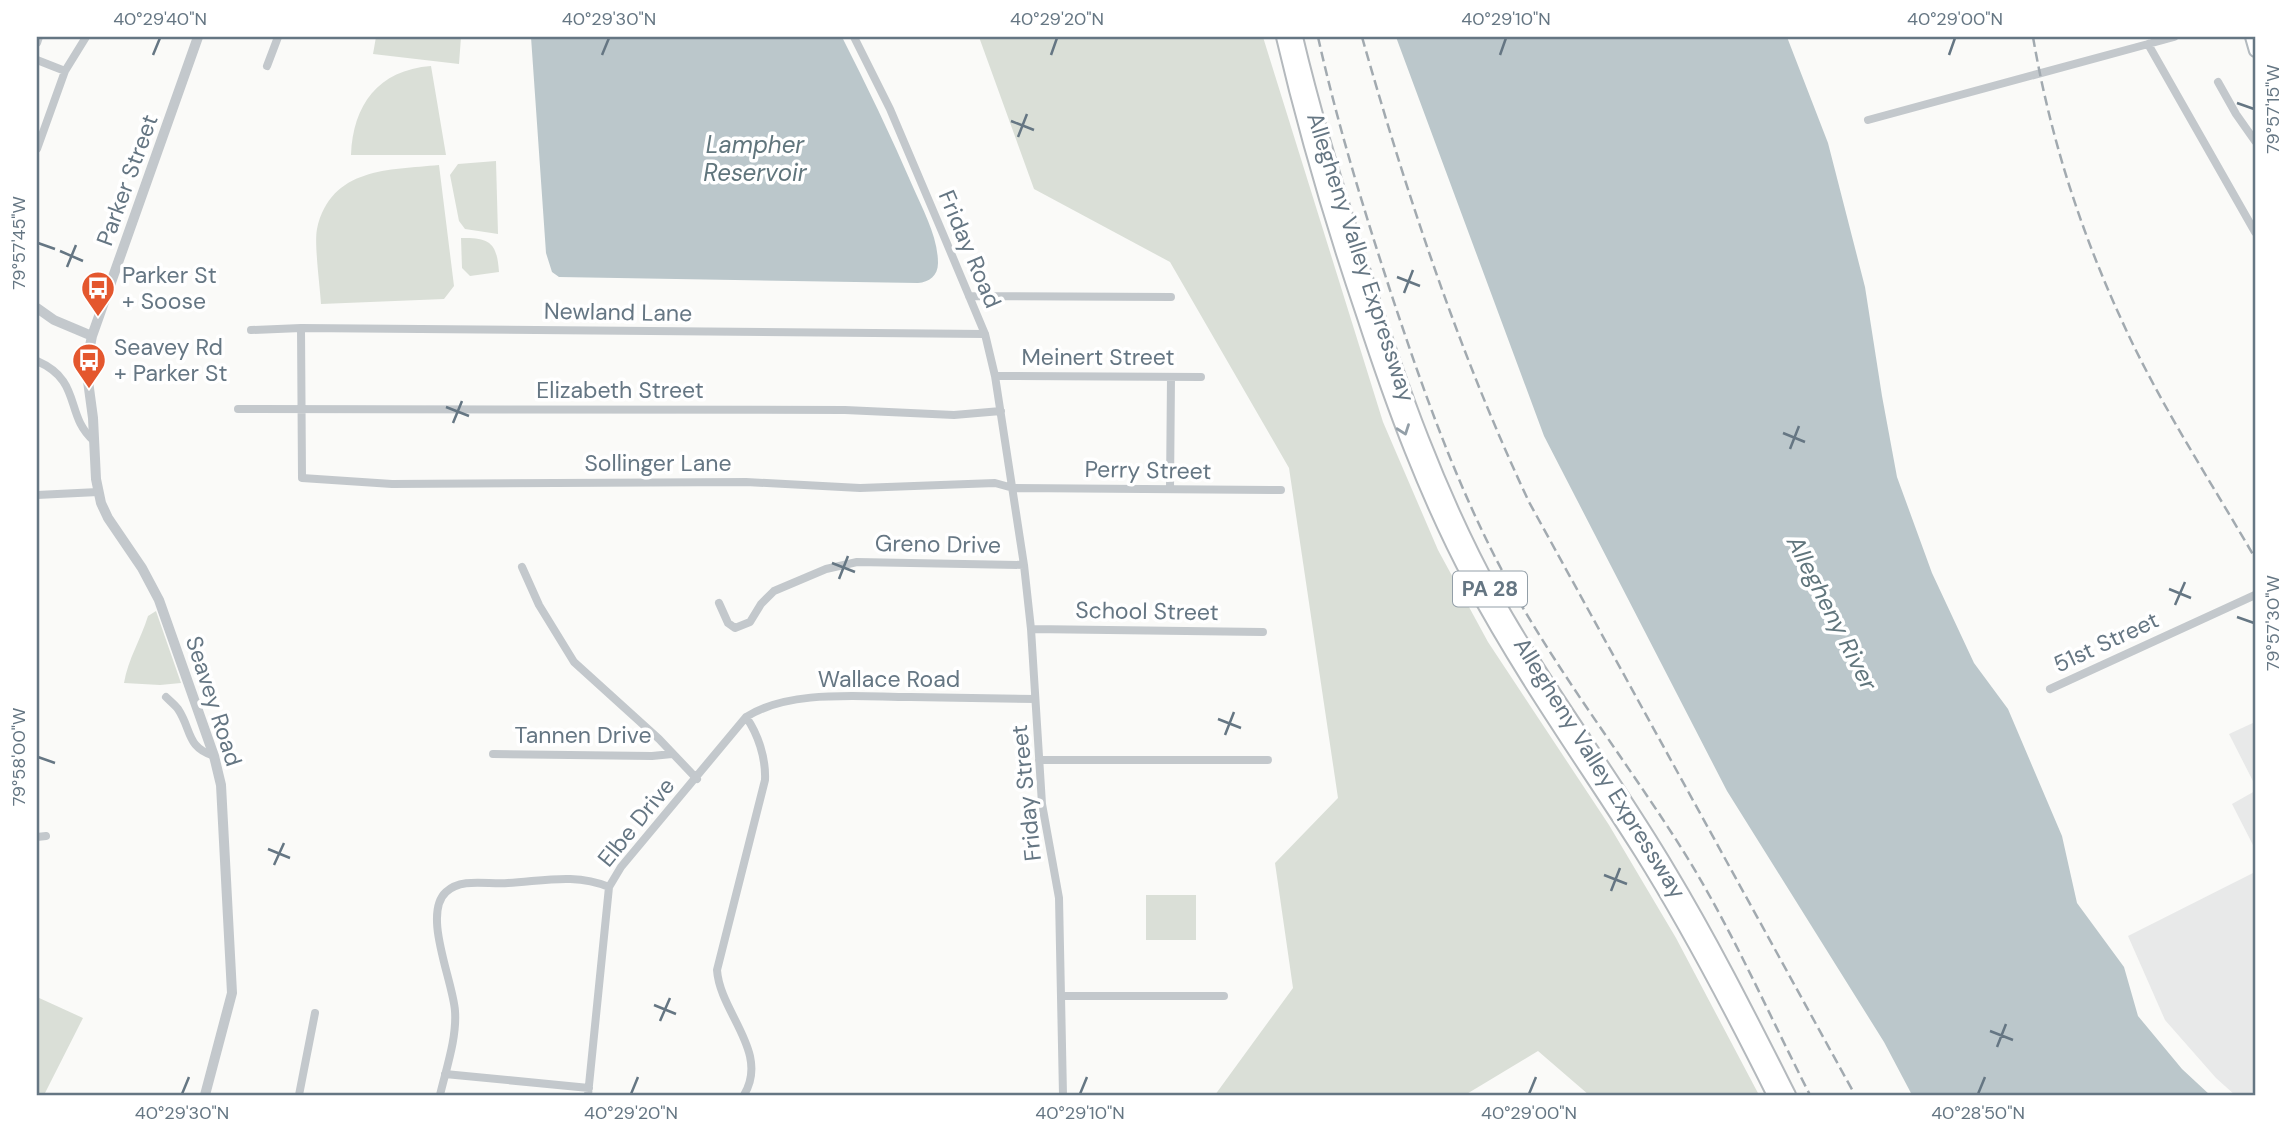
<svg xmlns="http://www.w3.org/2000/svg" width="2292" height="1132" font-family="'DM Sans',sans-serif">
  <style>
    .built { fill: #e8e9e9 }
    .green { fill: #dadfd7 }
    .water { fill: #bbc7cb }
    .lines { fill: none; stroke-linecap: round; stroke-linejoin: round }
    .secondary-casing { stroke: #b3babf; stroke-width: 14 }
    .motorway-casing { stroke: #b4b9bd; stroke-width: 18 }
    .minor { stroke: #c3c8cc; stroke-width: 8 }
    .tertiary { stroke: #c3c8cc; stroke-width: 10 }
    .secondary { stroke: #fff; stroke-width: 10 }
    .motorway { stroke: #fff; stroke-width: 14 }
    .rail { stroke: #a2aab0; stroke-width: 2.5; stroke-dasharray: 10 5; stroke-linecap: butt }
    .oneway { stroke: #939fa8 }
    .ticks { fill: none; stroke: #657683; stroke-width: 2.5 }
    .labels { text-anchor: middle; stroke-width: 7; stroke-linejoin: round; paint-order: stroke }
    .shield { fill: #fff; stroke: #939fa8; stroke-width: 2 }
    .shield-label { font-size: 21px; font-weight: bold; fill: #657683 }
    .street-label { font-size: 23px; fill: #657683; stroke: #fff }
    .poi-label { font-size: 23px; fill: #657683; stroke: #fff; text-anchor: start }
    .water-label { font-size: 24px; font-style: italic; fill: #60757c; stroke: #fff }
    .neatline { fill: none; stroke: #657683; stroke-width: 2.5 }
    .ticks-label { font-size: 18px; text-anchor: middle; fill: #657683 }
  </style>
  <rect width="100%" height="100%" fill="#fafaf8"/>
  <path class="built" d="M2255,722V785L2229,734Z
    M2255,791V849L2232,804Z
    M2255,872V1095H2235L2216,1078L2165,1020L2128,936Z"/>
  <path class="green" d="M376,37H461L459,64L373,54Z
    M979,37H1263L1383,422L1438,550L1488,642L1609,825L1676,938L1759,1095H1589L1538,1051L1465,1095H1215L1293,988L1275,863L1338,798L1289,468L1170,262L1034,189Z
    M431,66L446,155H351C353,105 378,70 431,66Z
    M496,161L498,234L465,229L459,221L450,175L458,164Z
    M439,165L454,286L444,299L321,304C320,286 314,244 317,229C331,167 389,170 439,165Z
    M461,238C491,237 497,244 499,272L470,276L462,268Z
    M156,611L181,683L160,685L124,683C128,659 141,639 148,616Z
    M1146,895H1196V940H1146Z
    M37,997L83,1018L44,1095H37Z"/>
  <path class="water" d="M531,37H842C867,86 891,136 913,187C923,210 938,237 938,263C938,276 929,282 918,283L559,277L552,272L546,253Z
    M1396,37H1787L1828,143L1865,287L1882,396L1897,477L1932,573L1974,663L2008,709L2062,836L2077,903L2124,967L2138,1016L2182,1069L2210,1095H1912L1884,1042L1727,791L1544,436Z"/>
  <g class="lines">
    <g class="secondary-casing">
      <path id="secondary" d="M2251,37L2255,51"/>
    </g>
    <g class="motorway-casing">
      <path id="motorway" d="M1284,37C1306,131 1333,223 1364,314C1394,406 1427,496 1473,582C1523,676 1585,762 1642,852C1691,930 1734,1013 1775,1095
        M1295,37C1314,117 1338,196 1364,275C1399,386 1438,495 1494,597C1547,692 1613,778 1668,871C1712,944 1750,1020 1788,1095"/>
    </g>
    <path class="minor" d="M854,37L890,109L943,234L985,334L995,376L1024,565L1031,629L1042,804L1059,898L1063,1095
      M37,43L39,37
      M2148,44L2255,232
      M37,60L65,71
      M267,66L278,37
      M2218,82L2236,114L2255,141
      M1868,120L2174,37
      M37,149L65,71L86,37
      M969,296L1171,297
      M301,328L302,478L392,484L746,482L860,488L995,483L1013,488L1281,490
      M251,330L301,328L985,334
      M37,361C83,381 64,415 94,441
      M995,376L1201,377
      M238,409L845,410L954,415L1001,411
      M1170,489L1171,377
      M37,495L98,492
      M522,567L539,605L574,662L659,739L697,779
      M719,603L728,623L735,628L750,622L761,604L774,591L826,569L857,562L1024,565
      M1031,629L1263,632
      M2050,689L2255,595
      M166,697C170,701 175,705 178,709C192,730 186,747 214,756
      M493,754L652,756L672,754
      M1039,760H1268
      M37,837L46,836
      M1061,996H1224
      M445,1074L589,1088
      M299,1095L315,1013
      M440,1095C446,1069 457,1038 455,1011C453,981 422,914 446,892C462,877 489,885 508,883C544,881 575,873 609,887
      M588,1095L609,887L621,867L746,717C790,689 860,697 910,697C952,698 994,698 1035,699
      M744,1095C770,1052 720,1013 717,970L765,780C766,758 758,734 746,717"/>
    <path class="tertiary" d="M198,37L92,336L86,366L93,418L96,479L101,503L108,518L142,568L159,600L214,756L221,785L232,993L205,1095
      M37,308L54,320L92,336"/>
    <use href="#secondary" class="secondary"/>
    <use href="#motorway" class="motorway"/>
    <path class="rail" d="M1318,37C1337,122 1362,204 1389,287C1418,375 1448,462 1489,545C1542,653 1618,748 1682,849C1731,927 1768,1013 1810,1095
      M1362,37C1407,195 1459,353 1529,502L1855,1095
      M2033,37C2050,136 2080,230 2122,321C2159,403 2210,480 2255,558"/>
  </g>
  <defs><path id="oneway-chevron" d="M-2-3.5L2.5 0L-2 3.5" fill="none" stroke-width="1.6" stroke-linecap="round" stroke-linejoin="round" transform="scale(1.75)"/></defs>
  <use class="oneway" href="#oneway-chevron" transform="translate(1404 430) rotate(70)"/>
  <path class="ticks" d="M153,55L160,38M602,55L609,38M1051,55L1057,38M1500,55L1506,38M1949,55L1955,38M2237,103L2254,109M1011,121L1034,130M1018,137L1027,114M38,243L55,249M60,251L83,261M67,267L76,245M1397,277L1420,286M1404,293L1413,270M446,407L469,416M453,423L462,401M1783,433L1805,442M1790,449L1799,426M832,563L855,572M839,579L848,556M2169,589L2191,598M2175,605L2185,582M2237,617L2254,623M1218,719L1241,728M1225,735L1234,712M38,757L55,763M268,849L290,858M274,865L284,843M1604,875L1627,884M1611,891L1620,868M654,1005L676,1014M660,1021L670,998M1990,1031L2013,1040M1997,1047L2006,1024M182,1094L189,1077M631,1094L638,1077M1080,1094L1087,1077M1529,1094L1536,1077M1978,1094L1985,1077"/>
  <defs>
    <g id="bus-pin" transform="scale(1.75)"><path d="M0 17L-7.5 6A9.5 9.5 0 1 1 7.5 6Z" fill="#e4572e" stroke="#fff"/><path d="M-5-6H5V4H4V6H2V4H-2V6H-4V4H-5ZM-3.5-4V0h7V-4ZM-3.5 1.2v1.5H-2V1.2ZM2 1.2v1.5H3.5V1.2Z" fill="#fff"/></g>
  </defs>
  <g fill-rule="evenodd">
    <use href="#bus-pin" x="98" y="288"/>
    <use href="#bus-pin" x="89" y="360"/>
  </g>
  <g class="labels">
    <rect class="shield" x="1453" y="571.5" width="74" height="35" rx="5"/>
    <g class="shield-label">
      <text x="1490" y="596">PA 28</text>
    </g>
    <g class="street-label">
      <text transform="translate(127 180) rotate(-70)" y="8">Parker Street</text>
      <text transform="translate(970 249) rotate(67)" y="8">Friday Road</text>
      <text transform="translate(1361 257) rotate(72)" y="8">Allegheny Valley Expressway</text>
      <text transform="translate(618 312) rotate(1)" y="8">Newland Lane</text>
      <text x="1098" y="365">Meinert Street</text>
      <text x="620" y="398">Elizabeth Street</text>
      <text x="658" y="471">Sollinger Lane</text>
      <text transform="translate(1148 470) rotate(1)" y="8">Perry Street</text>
      <text transform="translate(938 544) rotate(1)" y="8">Greno Drive</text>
      <text transform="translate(1147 611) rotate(1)" y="8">School Street</text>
      <text transform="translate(2106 642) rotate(-25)" y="8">51st Street</text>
      <text x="889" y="687">Wallace Road</text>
      <text transform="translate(214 701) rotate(72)" y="8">Seavey Road</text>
      <text x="583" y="743">Tannen Drive</text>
      <text transform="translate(1600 768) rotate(58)" y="8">Allegheny Valley Expressway</text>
      <text transform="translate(1026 793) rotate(-96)" y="8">Friday Street</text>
      <text transform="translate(636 822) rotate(-51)" y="8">Elbe Drive</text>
    </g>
    <g class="poi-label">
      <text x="122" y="283">Parker St<tspan x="122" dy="26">+ Soose</tspan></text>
      <text x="114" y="355">Seavey Rd<tspan x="114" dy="26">+ Parker St</tspan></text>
    </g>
    <g class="water-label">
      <text x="755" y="153">Lampher<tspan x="755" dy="28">Reservoir</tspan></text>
      <text transform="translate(1832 613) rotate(63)" y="8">Allegheny River</text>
    </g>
  </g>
  <rect width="2292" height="1132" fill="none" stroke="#ffffff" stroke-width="77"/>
  <rect x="38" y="38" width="2216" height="1056" class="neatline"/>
  <g class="ticks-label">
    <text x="160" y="25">40°29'40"N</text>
    <text x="609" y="25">40°29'30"N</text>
    <text x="1057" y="25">40°29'20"N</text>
    <text x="1506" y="25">40°29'10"N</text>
    <text x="1955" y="25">40°29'00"N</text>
    <text transform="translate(2273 109) rotate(-90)" y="6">79°57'15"W</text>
    <text transform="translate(19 243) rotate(-90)" y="6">79°57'45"W</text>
    <text transform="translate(2273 623) rotate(-90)" y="6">79°57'30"W</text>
    <text transform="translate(19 757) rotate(-90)" y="6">79°58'00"W</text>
    <text x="182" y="1119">40°29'30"N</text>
    <text x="631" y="1119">40°29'20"N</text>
    <text x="1080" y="1119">40°29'10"N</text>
    <text x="1529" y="1119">40°29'00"N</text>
    <text x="1978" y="1119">40°28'50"N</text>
  </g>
</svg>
